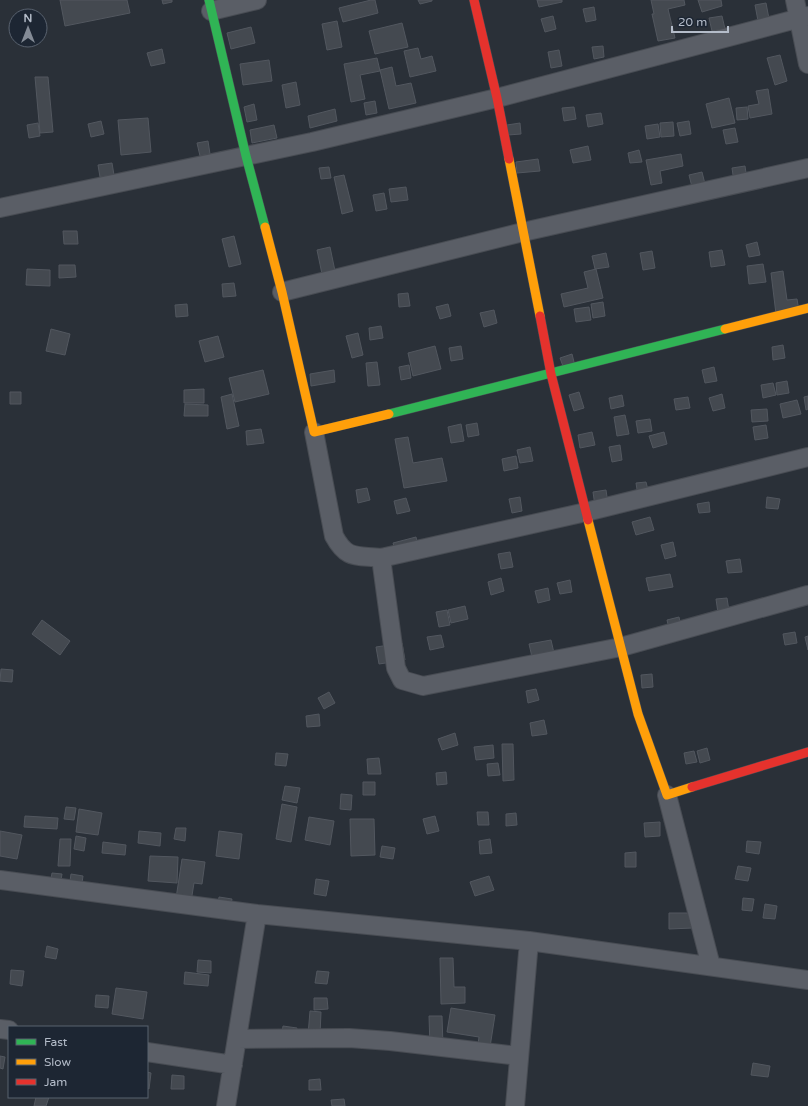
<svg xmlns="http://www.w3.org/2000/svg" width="808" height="1106" font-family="'Varela Round',sans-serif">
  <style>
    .building { fill: #444950; stroke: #52575f }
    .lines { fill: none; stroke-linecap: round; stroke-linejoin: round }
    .street-casing { stroke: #484c53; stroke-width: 20 }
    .fast-casing { stroke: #484c53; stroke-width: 10 }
    .slow-casing { stroke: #484c53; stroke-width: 10 }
    .jam-casing { stroke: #484c53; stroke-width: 10 }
    .street { stroke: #5a5e66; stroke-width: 18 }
    .fast { stroke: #30b455; stroke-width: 9 }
    .slow { stroke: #ff9f0a; stroke-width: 9 }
    .jam { stroke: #e5322d; stroke-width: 9 }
  </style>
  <rect width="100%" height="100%" fill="#2a3038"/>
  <path class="building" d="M60,0H127L130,13L65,26Z
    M162,0H172V2L163,4Z
    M371,0H375L378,13L343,22L339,8Z
    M418,0H432V1L420,4Z
    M537,0H562V2L539,7Z
    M651,0H684L685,5L668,9L675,38L658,41L652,14H654Z
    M698,0H721L722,6L702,12Z
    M766,3L770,24L759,26L755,5Z
    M594,7L596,20L586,22L583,9Z
    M553,16L556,29L545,32L541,19Z
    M722,16L725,29L712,31L709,18Z
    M337,21L342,47L327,50L322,24Z
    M402,23L408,47L375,54L369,31Z
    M251,27L255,43L231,49L227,33Z
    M603,46L604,57L594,59L592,47Z
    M418,48L421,59L432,56L436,71L410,77L404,51Z
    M162,49L165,63L151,66L147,53Z
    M559,50L562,66L551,68L548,52Z
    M780,55L787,81L775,85L767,58Z
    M377,58L380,71L360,75L365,99L351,102L344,64Z
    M269,60L272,81L243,85L240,64Z
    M392,67L396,86L411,83L416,103L389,109L380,70Z
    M35,77H48L53,132L40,133Z
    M296,82L300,105L286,108L282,85Z
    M768,89L772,114L750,118L748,106L759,104L756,91Z
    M729,98L735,123L712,128L706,104Z
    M375,101L377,113L366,115L364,103Z
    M254,104L257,120L247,122L244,107Z
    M574,107L576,119L564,121L562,108Z
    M747,107L748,119L737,120L736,108Z
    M335,109L337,121L310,128L308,116Z
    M601,113L603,124L588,127L586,115Z
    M148,118L151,152L121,155L118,120Z
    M101,121L104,134L91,137L88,124Z
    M689,121L691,134L680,136L677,123Z
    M673,122L674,136L661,137L660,123Z
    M38,123L40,136L29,138L27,125Z
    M520,123L521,134L508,135L507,125Z
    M658,124L660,137L647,139L645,126Z
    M274,125L277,138L252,143L250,130Z
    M735,128L738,142L726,144L723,130Z
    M208,141L210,154L200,156L197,143Z
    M588,146L591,160L573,163L570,150Z
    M639,150L642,162L630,163L628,153Z
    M681,154L683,166L660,171L662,183L651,185L646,160Z
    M538,159L540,171L517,173L516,162Z
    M112,163L114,175L100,177L98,165Z
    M745,166L747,180L734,182L732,168Z
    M329,167L331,178L321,179L319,168Z
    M702,172L706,188L693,191L689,175Z
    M344,175L353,211L342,214L334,177Z
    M406,187L408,200L391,202L389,189Z
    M384,193L387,209L376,211L373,195Z
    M63,231H77L78,244H64Z
    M234,236L241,264L229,267L222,239Z
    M757,242L760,255L749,257L746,245Z
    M330,247L335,271L322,274L317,250Z
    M722,250L725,265L711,267L709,252Z
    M652,251L655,268L643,270L640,253Z
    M606,253L609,267L595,269L592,256Z
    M763,264L766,282L749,284L747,266Z
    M59,265H75L76,277L59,278Z
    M27,269L50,270V286L26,285Z
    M596,269L603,298L564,307L561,294L588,288L584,272Z
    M783,271L787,300L797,299L799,311L776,314L771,273Z
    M234,283L236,296L223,297L222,284Z
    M408,293L410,306L399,307L398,294Z
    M603,302L605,316L593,318L591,304Z
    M187,304L188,316L176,317L175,305Z
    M448,304L451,316L440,319L436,307Z
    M589,307L591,320L576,322L574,309Z
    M494,310L497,323L484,327L480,313Z
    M381,326L383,338L370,340L369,328Z
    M51,329L70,334L65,355L46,351Z
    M358,333L363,355L352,358L346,336Z
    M218,336L224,357L205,362L199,341Z
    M783,345L785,358L773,360L772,347Z
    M435,346L441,369L413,376L408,353Z
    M461,346L463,359L451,361L449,348Z
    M572,354L575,366L564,369L560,358Z
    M377,362L380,385L368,386L366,363Z
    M409,365L411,378L401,380L399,367Z
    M714,367L717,381L705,383L702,370Z
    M263,370L269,394L235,402L229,378Z
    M334,370L335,382L311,386L310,374Z
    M787,381L789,393L777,395L776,383Z
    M773,383L776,395L763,398L761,385Z
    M204,389V403H184V390Z
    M10,392H21V404H10Z
    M579,392L584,408L574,411L569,395Z
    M232,394L239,426L227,429L221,397Z
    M722,394L725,408L713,411L709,398Z
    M622,395L624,406L611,409L609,398Z
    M808,396V409L806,410L804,397Z
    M688,397L690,408L676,410L674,399Z
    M797,400L801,414L783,418L780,404Z
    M185,404L208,405V416H184Z
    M767,409L768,421L752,422L751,410Z
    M625,415L629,434L617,436L614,417Z
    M650,419L652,431L638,433L636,421Z
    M477,423L479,435L468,437L466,425Z
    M461,424L464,441L451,443L448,427Z
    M766,425L768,438L755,440L753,427Z
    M261,429L264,443L247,445L246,431Z
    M592,432L595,445L580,448L578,435Z
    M664,432L667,444L653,448L649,436Z
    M408,437L413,463L442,458L447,481L404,488L395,439Z
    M620,445L622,460L612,462L609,447Z
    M530,447L533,461L520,463L517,450Z
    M516,456L518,468L504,471L502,459Z
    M646,482L649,494L638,496L636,483Z
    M367,488L370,500L358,503L356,490Z
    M606,490L608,504L595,506L593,492Z
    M520,497L522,511L512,513L509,499Z
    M767,497L780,499L778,509L766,508Z
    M406,498L410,511L397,514L394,501Z
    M709,502L710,512L699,513L697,504Z
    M650,517L654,530L636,535L632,522Z
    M416,537L419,551L397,556L393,543Z
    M673,542L676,556L665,559L661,545Z
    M510,552L513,567L501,569L498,554Z
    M740,559L742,572L728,573L726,561Z
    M670,574L673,587L649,591L646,578Z
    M501,578L504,591L491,595L488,582Z
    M570,580L572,592L560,594L557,583Z
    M548,588L550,600L538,603L535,591Z
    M727,598L729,611L718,613L716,599Z
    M465,606L468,619L451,623L448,610Z
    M447,610L450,625L439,627L436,612Z
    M679,617L682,630L670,633L667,620Z
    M42,620L70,641L60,655L32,634Z
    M795,632L797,643L785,645L783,634Z
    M441,635L444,647L430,650L427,637Z
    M808,636V650L805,637Z
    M551,640L554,653L532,657L529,644Z
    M402,643L405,660L379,664L376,647Z
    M1,669L13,670L12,682L0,681Z
    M652,674L653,687L642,688L641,675Z
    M536,689L539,700L528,703L526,691Z
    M329,692L335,703L324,709L318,698Z
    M319,714L320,726L307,727L306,716Z
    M544,720L547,734L532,736L530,723Z
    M455,733L458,745L442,750L438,739Z
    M502,744H513L514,780L503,781Z
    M493,745L494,758L476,760L474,747Z
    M707,748L710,760L700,763L697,751Z
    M694,751L697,762L686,764L684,753Z
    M276,753L288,754L286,766L275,765Z
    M379,758L381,774H368L367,759Z
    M498,763L500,775L488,776L487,764Z
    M446,772L447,784L437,785L436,773Z
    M363,782H375V795H363Z
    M285,786L300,788L297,803L282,800Z
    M341,794L352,795L351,810L340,809Z
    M282,804L297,807L291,842L276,839Z
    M66,807L76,808L74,820L64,819Z
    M79,809L102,813L98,835L76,832Z
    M477,812H488L489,825H478Z
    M516,813L517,825L506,826V814Z
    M25,816L58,818L57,829L24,827Z
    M435,816L439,831L427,834L423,819Z
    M309,817L334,821L330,845L305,840Z
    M350,819H374L375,855L351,856Z
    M660,822V836L645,837L644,823Z
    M176,828H186L185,841L174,839Z
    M0,831L22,835L17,859L0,856Z
    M139,831L161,833L160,846L138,843Z
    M219,831L242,834L239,859L216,856Z
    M76,836L86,838L84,851L74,849Z
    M60,839H71L70,866H58Z
    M490,839L492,853L480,854L479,841Z
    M747,841L761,842L759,854L746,852Z
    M103,842L126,845L125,855L102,853Z
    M382,846L395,848L393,859L380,857Z
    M636,852V867H625V853Z
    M150,856L178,857L177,883L148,881Z
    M182,859L205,862L202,884L194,883L190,908L175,905Z
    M738,866L751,868L748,881L735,879Z
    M52,873L62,874L60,886L50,885Z
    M71,874L83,876L81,890L69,888Z
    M489,876L494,890L475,896L470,882Z
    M316,879L329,881L326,896L314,894Z
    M219,897L232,899L229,914L217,912Z
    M743,898L754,899L752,911L742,910Z
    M765,904L777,906L775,919L763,918Z
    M669,913H692L693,928L669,929Z
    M47,946L58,949L56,959L45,957Z
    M440,958H453L454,987H465V1003L441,1004Z
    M198,960L211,961V973L197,972Z
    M11,970L24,971L22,986L10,984Z
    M317,971L329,972L327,984L315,983Z
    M185,972L209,975L208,986L184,984Z
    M116,988L147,992L143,1019L112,1014Z
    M96,995L109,996L108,1008L95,1007Z
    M314,998H327L328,1009L314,1010Z
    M451,1008L495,1015L490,1047L478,1045L479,1037L447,1032Z
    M310,1011L321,1012L320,1035H308Z
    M429,1016H442L443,1046L430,1047Z
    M283,1026L297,1028L295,1042L281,1039Z
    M0,1056L5,1057L3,1069L0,1068Z
    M753,1063L770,1066L768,1077L751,1075Z
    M147,1072L151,1073L149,1089L147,1088Z
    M172,1075L184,1076V1089H171Z
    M320,1079L321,1090H309V1080Z
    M36,1097H49L46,1106H34Z
    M344,1099L345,1106H332L331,1100Z"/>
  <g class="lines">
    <g class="street-casing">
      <path id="street" d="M795,0L808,64
        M211,11L257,0
        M0,208L312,142L497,98L808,16
        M282,292L523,232L808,168
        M314,432L334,536C347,560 356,555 381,558L586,512L808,457
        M381,558L396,668L402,680L423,686L621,647L808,595
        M667,795L711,966
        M0,880L257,914L529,941L808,980
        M0,1029L9,1030
        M237,1039L349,1038L390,1041L519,1056
        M147,1052L233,1065
        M226,1106L257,914
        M515,1106L529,941"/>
    </g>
    <g class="fast-casing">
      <path id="fast" d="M209,0L246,156L265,227
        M389,414L725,329"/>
    </g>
    <g class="slow-casing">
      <path id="slow" d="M509,159L540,316
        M265,227L282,292L314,432L389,414
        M725,329L808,308
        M588,520L638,714L667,795L692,787"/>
    </g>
    <g class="jam-casing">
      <path id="jam" d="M474,0L497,98L509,159
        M540,316L551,374L588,520
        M692,787L808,752"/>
    </g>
    <use href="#street" class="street"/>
    <use href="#fast" class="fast"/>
    <use href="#slow" class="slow"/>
    <use href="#jam" class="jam"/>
  </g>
  <rect x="8" y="1026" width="140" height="72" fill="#1d2633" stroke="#59626f"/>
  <rect x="16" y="1039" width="20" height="6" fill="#30b455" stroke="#59626f"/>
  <text x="44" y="1046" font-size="12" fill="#b4bcc9">Fast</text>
  <rect x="16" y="1059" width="20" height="6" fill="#ff9f0a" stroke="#59626f"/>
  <text x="44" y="1066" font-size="12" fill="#b4bcc9">Slow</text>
  <rect x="16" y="1079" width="20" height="6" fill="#e5322d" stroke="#59626f"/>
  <text x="44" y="1086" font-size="12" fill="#b4bcc9">Jam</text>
  <g transform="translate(28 28)"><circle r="19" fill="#1d2633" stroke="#59626f"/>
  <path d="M0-3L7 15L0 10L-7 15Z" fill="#848b96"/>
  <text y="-6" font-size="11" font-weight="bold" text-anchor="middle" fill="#b4bcc9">N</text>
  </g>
  <path d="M672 26v6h56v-6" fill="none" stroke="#b4bcc9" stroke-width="2"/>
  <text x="678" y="26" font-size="12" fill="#b4bcc9" stroke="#1d2633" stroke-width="3" paint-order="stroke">20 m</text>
</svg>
